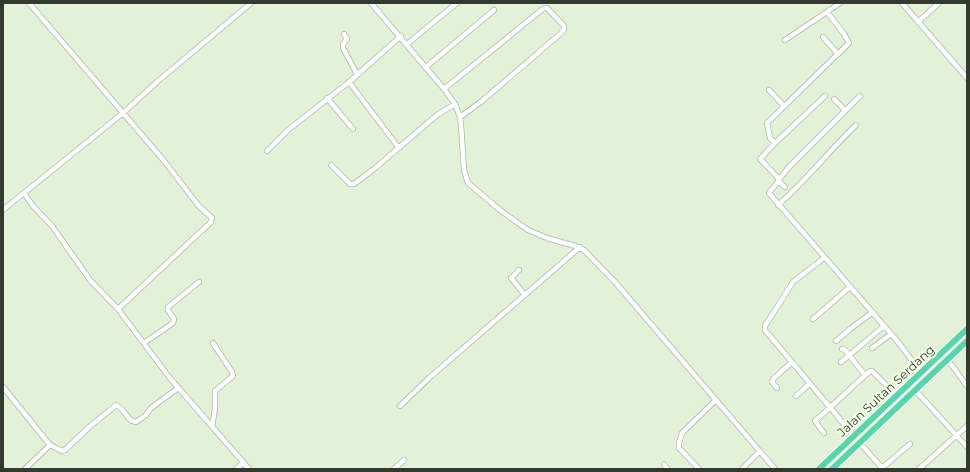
<svg xmlns="http://www.w3.org/2000/svg" width="970" height="472" font-family="Montserrat,sans-serif">
  <style>
    .lines { fill: none; stroke-linecap: round; stroke-linejoin: round }
    .minor-casing { stroke: #abb9a2; stroke-width: 6 }
    .highway-casing { stroke: #fff; stroke-width: 8 }
    .minor { stroke: #fff; stroke-width: 4.5 }
    .highway { stroke: #5ad5aa; stroke-width: 6 }
    .labels { text-anchor: middle; stroke-width: 4; stroke-linejoin: round; paint-order: stroke }
    .street-label { font-size: 12px; fill: #353a31; stroke: #f0fee6 }
  </style>
  <rect width="100%" height="100%" fill="#e3f1d9"/>
  <g class="lines">
    <g class="minor-casing">
      <path id="minor" d="M29,3L165,162L198,205L212,218L211,222L118,309
        M371,3L444,89L455,104L460,117L461,125L464,170L468,183L500,210L528,230L547,238L575,246L584,250L615,282L775,469
        M902,3L967,78
        M918,22L939,3
        M344,34L347,39L343,44V48L357,74
        M823,37L838,54
        M785,40L840,3
        M407,44L457,3
        M426,67L494,10
        M349,82L399,148
        M444,89L544,8H547L564,26V29L560,34L482,101L460,117
        M769,90L784,106
        M860,96L790,166C785,172 781,176 777,183C775,187 771,189 769,193L899,343L921,373
        M327,98L353,129
        M834,99L845,110
        M775,143L770,138L767,123L768,122L849,43L844,34L827,12
        M267,151L288,130L349,82L401,36
        M331,165L350,184H354L374,169L437,115L455,104
        M779,179L760,159L775,143L825,96
        M778,181L785,187
        M24,193L33,206L52,226L90,280L118,309L169,377L249,469
        M778,205C806,181 829,151 856,125
        M3,210L123,113L158,81L251,3
        M824,258L793,282L765,326V330L854,436
        M519,270L511,278L525,295
        M813,319L850,287
        M836,341L850,329L873,312
        M144,343L173,323L174,319L168,310V307L199,282
        M872,348L891,334
        M842,349L845,350L865,375
        M948,360L967,386
        M841,362L884,326
        M3,387L50,445
        M777,388L772,382L774,378L791,363
        M916,391L967,447
        M796,396L809,384
        M400,406L429,378L580,247
        M212,427L215,408V391L233,376L232,372L213,343
        M824,433L815,421L870,371H872L897,396
        M860,443L883,469
        M664,464L667,469
        M882,468L910,444
        M25,469L50,445L62,451L65,450L88,428L116,405C125,408 126,421 136,422L146,415L151,408L178,388
        M236,469L243,463
        M394,469L404,460
        M699,469L679,448V443L682,433L716,400
        M742,469L760,451
        M919,469L967,426"/>
    </g>
    <g class="highway-casing">
      <path id="highway" d="M819,469L967,329
        M832,469L967,341"/>
    </g>
    <use href="#minor" class="minor"/>
    <use href="#highway" class="highway"/>
  </g>
  <g class="labels">
    <g class="street-label">
      <text transform="translate(886 391) rotate(-43)" y="4">Jalan Sultan Serdang</text>
    </g>
  </g>
  <rect width="970" height="472" fill="none" stroke="#353a31" stroke-width="8"/>
</svg>
